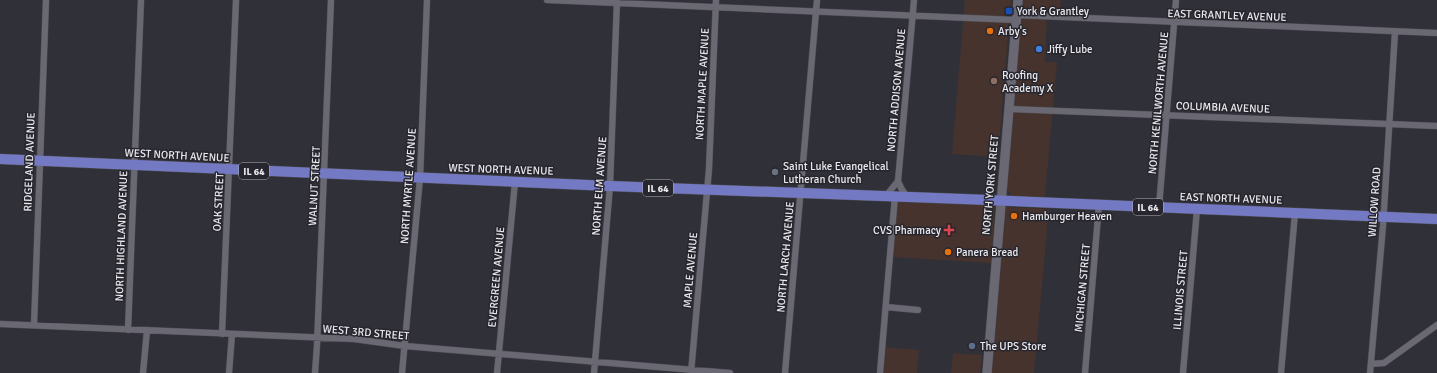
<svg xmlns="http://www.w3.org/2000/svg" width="1437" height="373" font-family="Signika,sans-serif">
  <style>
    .commercial { fill: #46332d }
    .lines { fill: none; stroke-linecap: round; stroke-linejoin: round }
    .minor-casing { stroke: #4f4e55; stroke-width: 7 }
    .secondary-casing { stroke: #4f4e55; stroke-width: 10 }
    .primary-casing { stroke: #4f4e55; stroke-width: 11 }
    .minor { stroke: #6a6973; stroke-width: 6 }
    .secondary { stroke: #6a6973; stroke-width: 9 }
    .primary { stroke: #7479c4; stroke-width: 10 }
    .transit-dot { fill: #1a4fb4; stroke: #27262e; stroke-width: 1.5 }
    .food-dot { fill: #e8710a; stroke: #27262e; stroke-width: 1.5 }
    .shop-dot { fill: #3f7fe0; stroke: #27262e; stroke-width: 1.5 }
    .education-dot { fill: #8d6e63; stroke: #27262e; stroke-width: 1.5 }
    .worship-dot { fill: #6b7280; stroke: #27262e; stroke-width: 1.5 }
    .health-dot { fill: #e0444e; stroke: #27262e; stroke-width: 1.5 }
    .service-dot { fill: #5c6f8a; stroke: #27262e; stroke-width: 1.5 }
    .labels { text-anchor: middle; stroke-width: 3; stroke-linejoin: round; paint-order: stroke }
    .shield { fill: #27262e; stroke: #afaeb4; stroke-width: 1 }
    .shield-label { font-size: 10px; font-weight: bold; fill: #e9e9ee }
    .poi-label { font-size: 11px; fill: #e9e9ee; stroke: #27262e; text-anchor: start }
    .street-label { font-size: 11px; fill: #e9e9ee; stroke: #27262e }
  </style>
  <rect width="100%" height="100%" fill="#303038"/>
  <path class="commercial" d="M965,0H1011L998,157L952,154Z
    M1023,0H1061L1060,20L1047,19L1045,62H1057L1045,197L1012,196L1007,189Z
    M897,202L995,205L991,263L892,257Z
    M1006,207L1049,209L1034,373H992Z
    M885,347L919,350L917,373H883Z
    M953,353L982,355L980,373H951Z"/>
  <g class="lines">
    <g class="minor-casing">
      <path id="minor" d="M547,0L1016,20
        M1016,15L1437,33
        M1009,109L1437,126
        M886,196L898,181
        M907,197L901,188L898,181L914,0
        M1159,207L1176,0
        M886,307L918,310
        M0,324L354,339L405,346L730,373
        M34,325L46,0
        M128,330L141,0
        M222,334L236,0
        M1371,364L1384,363L1437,325
        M143,373L147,330
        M229,373L232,334
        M315,373L317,345L331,0
        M402,373L420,178L427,0
        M497,373L515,182
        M594,373L610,186L617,0
        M691,373L709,169L716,0
        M785,373L817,0
        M880,373L895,196
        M1085,373L1099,204
        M1183,373L1197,209
        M1281,373L1295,213
        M1370,373L1383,226L1395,32"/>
    </g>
    <g class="secondary-casing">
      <path id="secondary" d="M987,373L1018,0"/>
    </g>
    <g class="primary-casing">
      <path id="primary" d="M0,159L610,186L963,199L1437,219"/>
    </g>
    <use href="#minor" class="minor"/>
    <use href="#secondary" class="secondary"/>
    <use href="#primary" class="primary"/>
  </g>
  <rect class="transit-dot" x="1005" y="7" width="8" height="8" rx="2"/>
  <g class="food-dot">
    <circle cx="990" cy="31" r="4"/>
    <circle cx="1014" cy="216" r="4"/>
    <circle cx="948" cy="252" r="4"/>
  </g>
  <circle class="shop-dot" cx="1039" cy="49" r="4"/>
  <circle class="education-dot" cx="994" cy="81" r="4"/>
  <circle class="worship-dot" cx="775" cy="172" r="4"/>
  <path class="health-dot" d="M947 224h4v4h4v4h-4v4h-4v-4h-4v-4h4z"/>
  <circle class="service-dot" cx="972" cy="346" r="4"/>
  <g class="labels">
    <g class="shield">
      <rect x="239" y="163" width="30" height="16" rx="3"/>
      <rect x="643" y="180" width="30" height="16" rx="3"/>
      <rect x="1133" y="199" width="30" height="16" rx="3"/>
    </g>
    <g class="shield-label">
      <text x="254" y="175">IL 64</text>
      <text x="658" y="192">IL 64</text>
      <text x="1148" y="211">IL 64</text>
    </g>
    <g class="poi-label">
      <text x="1017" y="15">York &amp; Grantley</text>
      <text x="998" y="35">Arby's</text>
      <text x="1047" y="53">Jiffy Lube</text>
      <text x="1002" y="79">Roofing<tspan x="1002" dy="13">Academy X</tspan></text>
      <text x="783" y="170">Saint Luke Evangelical<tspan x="783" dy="13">Lutheran Church</tspan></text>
      <text x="1022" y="220">Hamburger Heaven</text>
      <text x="941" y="234" text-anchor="end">CVS Pharmacy</text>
      <text x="956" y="256">Panera Bread</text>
      <text x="980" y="350">The UPS Store</text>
    </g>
    <g class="street-label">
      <text transform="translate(1227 15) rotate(2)" y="4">EAST GRANTLEY AVENUE</text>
      <text transform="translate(702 84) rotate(-87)" y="4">NORTH MAPLE AVENUE</text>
      <text transform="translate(896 90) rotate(-85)" y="4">NORTH ADDISON AVENUE</text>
      <text transform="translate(1158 103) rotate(-85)" y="4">NORTH KENILWORTH AVENUE</text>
      <text transform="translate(1223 107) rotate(2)" y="4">COLUMBIA AVENUE</text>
      <text transform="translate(177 155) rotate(3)" y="4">WEST NORTH AVENUE</text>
      <text transform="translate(29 162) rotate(-88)" y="4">RIDGELAND AVENUE</text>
      <text transform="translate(501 169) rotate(2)" y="4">WEST NORTH AVENUE</text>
      <text transform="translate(990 185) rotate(-85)" y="4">NORTH YORK STREET</text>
      <text transform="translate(314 186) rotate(-87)" y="4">WALNUT STREET</text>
      <text transform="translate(408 186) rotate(-86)" y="4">NORTH MYRTLE AVENUE</text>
      <text transform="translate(599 186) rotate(-86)" y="4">NORTH ELM AVENUE</text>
      <text transform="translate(1231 198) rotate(2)" y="4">EAST NORTH AVENUE</text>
      <text transform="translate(218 202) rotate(-87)" y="4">OAK STREET</text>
      <text transform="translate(1374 202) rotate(-86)" y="4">WILLOW ROAD</text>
      <text transform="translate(121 236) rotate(-88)" y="4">NORTH HIGHLAND AVENUE</text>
      <text transform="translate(785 257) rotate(-85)" y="4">NORTH LARCH AVENUE</text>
      <text transform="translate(690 270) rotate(-85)" y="4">MAPLE AVENUE</text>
      <text transform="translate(496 277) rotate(-85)" y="4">EVERGREEN AVENUE</text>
      <text transform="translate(1082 288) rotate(-85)" y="4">MICHIGAN STREET</text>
      <text transform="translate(1180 290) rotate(-85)" y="4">ILLINOIS STREET</text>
      <text transform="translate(366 332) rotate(5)" y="4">WEST 3RD STREET</text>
    </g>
  </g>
</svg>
